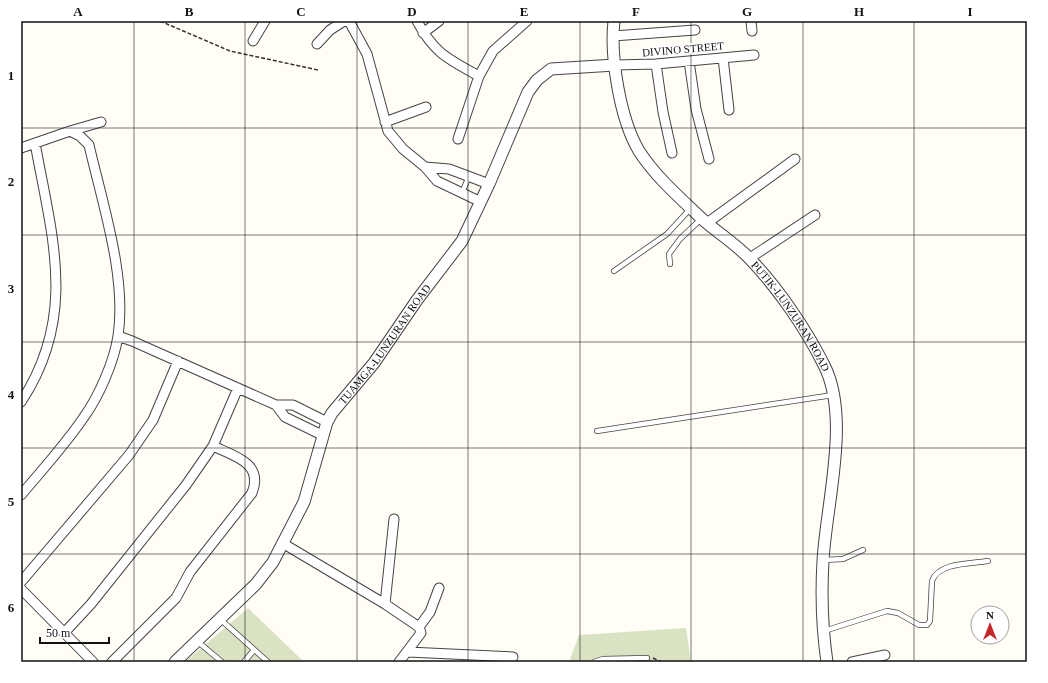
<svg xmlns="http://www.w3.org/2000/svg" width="1048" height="683" font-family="Georgia,serif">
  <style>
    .cemetery { fill: #d9e3c4 }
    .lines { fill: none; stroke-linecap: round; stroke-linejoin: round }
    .service-casing { stroke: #444; stroke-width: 6 }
    .minor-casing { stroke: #444; stroke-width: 11 }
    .tertiary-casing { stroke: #444; stroke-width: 13 }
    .path { stroke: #333; stroke-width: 1.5; stroke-dasharray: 4 2; stroke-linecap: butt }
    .service { stroke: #fff; stroke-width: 4.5 }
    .minor { stroke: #fff; stroke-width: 9 }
    .tertiary { stroke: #fff; stroke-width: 11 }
    .grid { fill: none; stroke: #111; stroke-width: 1; stroke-opacity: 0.55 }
    .labels { text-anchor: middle; stroke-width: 4; stroke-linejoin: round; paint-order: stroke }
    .street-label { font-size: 11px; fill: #111; stroke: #fff }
    .neatline { fill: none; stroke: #111; stroke-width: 1.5 }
    .grid-label { font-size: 13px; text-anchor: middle; font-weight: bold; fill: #111 }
  </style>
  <rect width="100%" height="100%" fill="#fffdf5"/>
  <path class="cemetery" d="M248,608L304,662H185Z
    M686,628L691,662H569L579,635Z"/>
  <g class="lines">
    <g class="service-casing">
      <path id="service" d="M462,193L469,176
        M670,264L669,254L680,239L702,218
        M614,271L667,234L691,208
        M597,431L833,395
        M823,560L843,559L863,550
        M220,619L268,662
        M824,631L887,611L898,613L919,625H927L930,621L932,581C939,562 971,564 988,561
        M197,641L222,662
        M244,662L254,650
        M594,662L603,659L647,658"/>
    </g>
    <g class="minor-casing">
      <path id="minor" d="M349,21L367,54L388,131L403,149L425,167L437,181L481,202
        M417,21C434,53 448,59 479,76
        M751,21L752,31
        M423,33L439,21
        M613,36L695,30
        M253,41L265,21
        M317,44L330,30L344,21
        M723,58L729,110
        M689,61L696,109L709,159
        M656,64L663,112L672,153
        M615,65L656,64L754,55
        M385,122L426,107
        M458,139L479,76L493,51L527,21
        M21,148L70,131L101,122
        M425,167L449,169L489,184
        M707,223L795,159
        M750,258L815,215
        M118,336L132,341L276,405
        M21,402C78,316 52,237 35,143
        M322,435L285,417L276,405H293L327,422
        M21,495C42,470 65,445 84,417C99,396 114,362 118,336C127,277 102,202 89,145L80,136L70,131
        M284,544L385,604L419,627L421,633L399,662
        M21,582L129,455L153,420L178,361
        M21,589L93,662
        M385,604L394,519
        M419,627L430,612L439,588
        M65,632L91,604L186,485L213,446L238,388
        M408,652L513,657
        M112,662L176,598L190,572L252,493C264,463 234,456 213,446
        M852,662L885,655"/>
    </g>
    <g class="tertiary-casing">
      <g id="tertiary">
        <path id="s1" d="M614,21C610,57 620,119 639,151C655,176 679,197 700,217C716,232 735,243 750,259C778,288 806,329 824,365C851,418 826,504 823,561C821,595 822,628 827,662"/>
        <path id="s2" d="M175,662L256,584L273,562L304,502L327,422L332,413L374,363L417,300L462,241L489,184L528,92L537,80L551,69L615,65"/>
      </g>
    </g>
    <path class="path" d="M160,21L230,51L318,70
      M653,658L662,662"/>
    <use href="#service" class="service"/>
    <use href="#minor" class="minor"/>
    <use href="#tertiary" class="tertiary"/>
  </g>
  <path class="grid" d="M134,21V662M245,21V662M357,21V662M468,21V662M580,21V662M691,21V662M803,21V662M914,21V662M21,128H1027M21,235H1027M21,342H1027M21,448H1027M21,554H1027"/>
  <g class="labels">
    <g class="street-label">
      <text transform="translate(683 49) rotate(-5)" y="4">DIVINO STREET</text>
      <text dy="4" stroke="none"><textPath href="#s1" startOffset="360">PUTIK-LUNZURAN ROAD</textPath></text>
      <text dy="4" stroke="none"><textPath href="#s2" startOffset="388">TUAMGA-LUNZURAN ROAD</textPath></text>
    </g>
  </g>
  <rect width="1048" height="683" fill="none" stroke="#ffffff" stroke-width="44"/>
  <g transform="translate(990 625)"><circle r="19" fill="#ffffff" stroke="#a0a0a0"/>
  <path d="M0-3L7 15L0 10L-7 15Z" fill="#c4262e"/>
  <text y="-6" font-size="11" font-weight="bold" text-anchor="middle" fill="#111111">N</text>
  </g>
  <path d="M40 637v6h69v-6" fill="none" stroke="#111111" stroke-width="2"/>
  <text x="46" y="637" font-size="12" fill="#111111" stroke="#ffffff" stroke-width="3" paint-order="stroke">50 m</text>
  <rect x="22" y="22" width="1004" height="639" class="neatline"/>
  <g class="grid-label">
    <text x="78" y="16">A</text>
    <text x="189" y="16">B</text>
    <text x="301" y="16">C</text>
    <text x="412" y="16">D</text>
    <text x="524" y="16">E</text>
    <text x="636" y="16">F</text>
    <text x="747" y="16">G</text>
    <text x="859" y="16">H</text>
    <text x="970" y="16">I</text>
    <text x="11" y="80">1</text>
    <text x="11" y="186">2</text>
    <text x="11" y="293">3</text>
    <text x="11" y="399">4</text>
    <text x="11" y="506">5</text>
    <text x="11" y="612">6</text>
  </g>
</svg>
